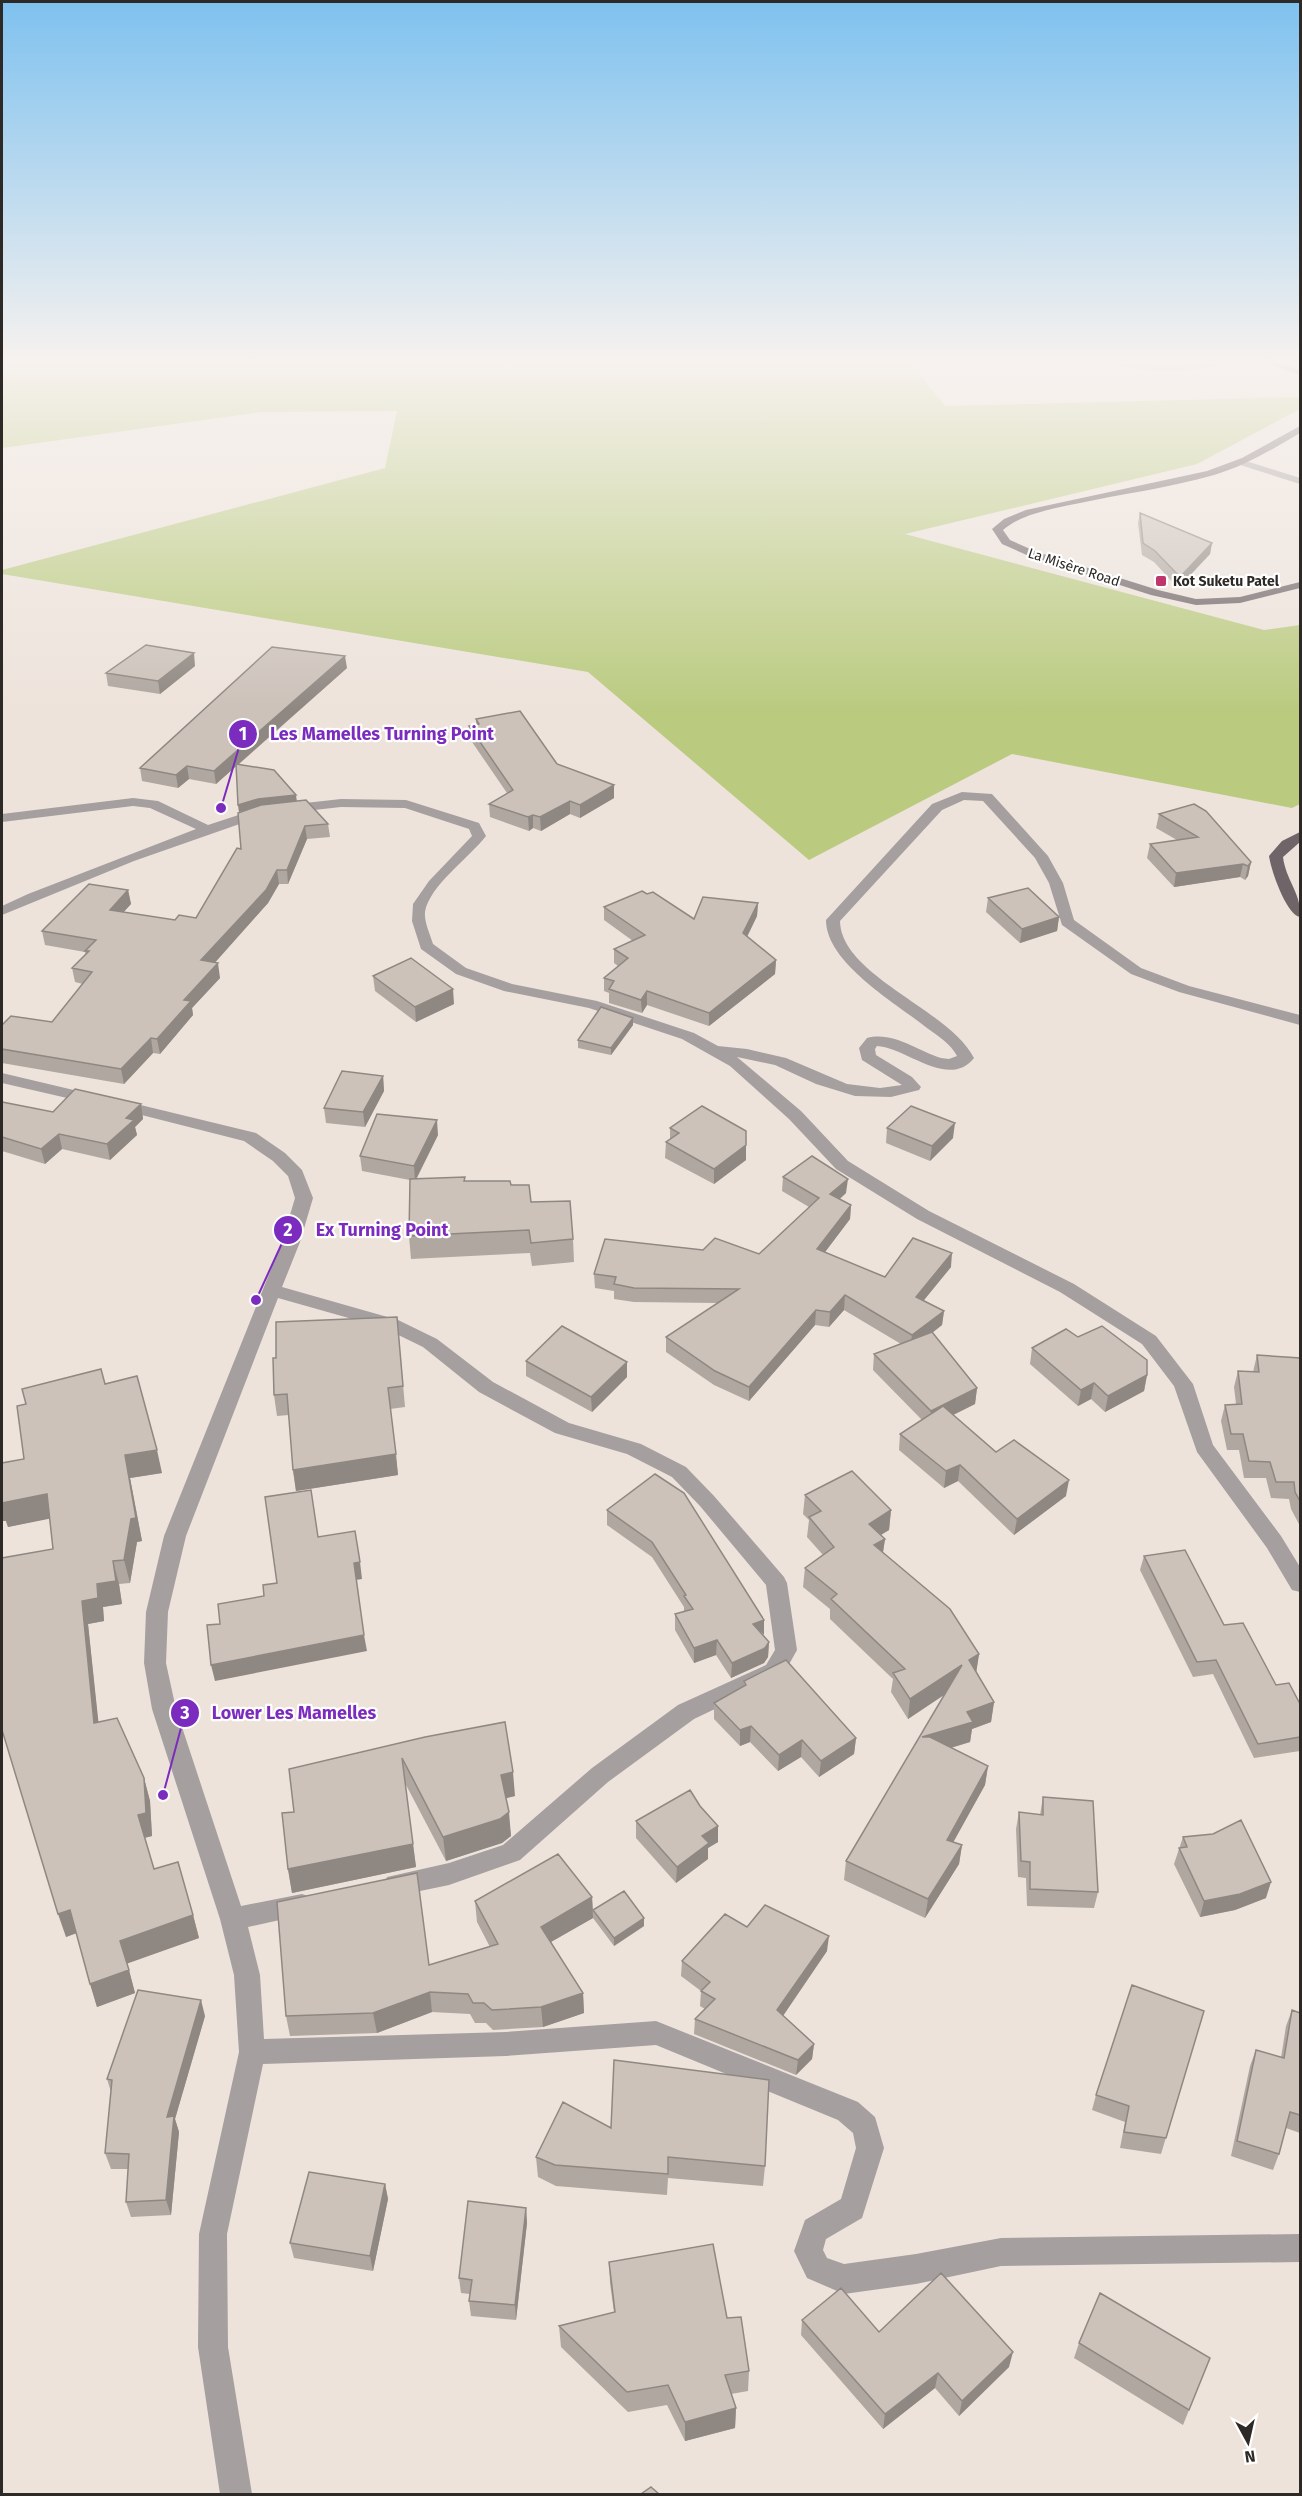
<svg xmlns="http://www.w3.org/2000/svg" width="1302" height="2496" font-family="'Fira Sans',sans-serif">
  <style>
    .green { fill: #bacb80 }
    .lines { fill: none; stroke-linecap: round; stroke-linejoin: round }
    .minor { fill: #a59fa0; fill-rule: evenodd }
    .major { fill: #6f6467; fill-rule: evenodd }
    .wall { fill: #afa7a0 }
    .shaded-wall { fill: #8f8882 }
    .building { fill: #ccc2ba; stroke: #8f8882; stroke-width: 1.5 }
    .poi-dot { fill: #bf356e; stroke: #fff; stroke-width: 2 }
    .labels { text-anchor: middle; stroke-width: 4.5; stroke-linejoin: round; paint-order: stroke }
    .far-street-label { font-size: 14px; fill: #2d2926; stroke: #fff }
    .far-poi-label { font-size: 14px; font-weight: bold; fill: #2d2926; stroke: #fff; text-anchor: start }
    .leader { fill: none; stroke: #7b2cbf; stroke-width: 2 }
    .callout-dot { fill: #7b2cbf; stroke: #fff; stroke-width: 2 }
    .mark-label { font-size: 18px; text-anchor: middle; font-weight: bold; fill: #fff }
    .callout-label { font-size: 18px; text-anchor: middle; font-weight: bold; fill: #7b2cbf; stroke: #fff; stroke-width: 4.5; stroke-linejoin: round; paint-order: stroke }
  </style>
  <rect width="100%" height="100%" fill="#ede3db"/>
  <path class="green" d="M2,359H908L945,406L1300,397V409L1197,464L905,534L1264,630L1300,625V804L1292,808L1012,754L809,860L588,672L2,574V570L385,468L397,411L261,412L2,448Z"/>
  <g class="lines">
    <path class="minor" d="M1099,359L1168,365L1237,359C1210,374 1126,374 1099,359Z
      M1240,459L1300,478V484L1237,464L1235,462Z
      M962,792L992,794L1048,856L1063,883L1074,920L1141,968L1189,986L1300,1015V1025L1179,992L1131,974L1062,925L1049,883L1035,858L983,801L964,800L942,810L840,921C841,976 949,1009 974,1058C949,1090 905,1047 877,1046L875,1049L876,1055L912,1077L921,1087L919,1090L891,1097L855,1096L816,1084L775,1065L737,1057L801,1111L848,1161L929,1211L1074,1284L1156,1336L1193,1384L1213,1445L1281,1536L1300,1567V1592L1292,1590L1267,1548L1197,1452L1174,1386L1142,1344L1060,1292L917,1219L836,1169L789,1119L730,1066L682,1039L589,1008L504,991L456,974L421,949L412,921L413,904L429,881L472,836L469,829L405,808L341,807L287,813L280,809L287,805L341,799L406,800L479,823L486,836C470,857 429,886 425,912C424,922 430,934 433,944L466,968L512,984L597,1001L694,1033L718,1046L747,1049L786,1058L847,1084L880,1088L902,1085L862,1060L859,1048L867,1038C894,1031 917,1051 941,1058L949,1059L957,1056C951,1044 938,1036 927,1028C896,1003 826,963 826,920L932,804Z
      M133,798L158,801L208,825L260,808L267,812L265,815L134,861L2,915V906L28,894L196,829L150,808L133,806L2,822V814Z
      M2,1073L99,1096L101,1099L93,1104L2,1083Z
      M120,1100L256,1133L285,1153L302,1170L313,1198L300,1242L282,1287L398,1320L437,1339L493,1382L569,1423L641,1444L686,1467L714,1496L784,1577L787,1583L797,1650L782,1677L694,1719L608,1782L520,1860L449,1885L396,1896L387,1893L384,1885L387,1877L449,1863L503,1845L592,1768L678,1705L766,1665L775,1650L766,1585L700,1506L672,1477L627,1454L555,1433L479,1392L423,1347L384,1328L278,1298L186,1536L168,1612L166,1663L176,1709L241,1906L302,1894L311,1897L315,1905L311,1913L248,1927L260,1975L264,2039L506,2032L656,2021L858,2102L875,2117L884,2148L862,2218L826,2239L823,2250L827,2258L844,2264L916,2254L1001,2238L1300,2234V2262L1001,2266L916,2284L844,2294L807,2278L794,2251L805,2220L841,2199L856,2148L853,2133L838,2120L656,2045L506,2056L263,2064L227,2234L228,2347L252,2494H220L198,2347L199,2234L239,2052L234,1975L220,1919L152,1709L144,1663L146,1612L164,1536L282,1242L295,1198L288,1176L273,1161L244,1141L114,1108L112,1105Z"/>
    <path class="major" d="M1255,359H1268L1300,370V375Z
      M1300,426V433C1273,449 1245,466 1214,475C1169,488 1121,494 1075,504C1051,509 1022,514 1003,530L1010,540L1037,552L1158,590L1196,599L1240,597L1300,582V588L1240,603L1196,605L1151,595L1029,556L1002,544L992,529L1004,519L1026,510L1207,471L1242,458Z
      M1300,832V842L1283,857C1286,881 1302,894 1300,917C1286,914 1271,870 1269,856L1282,841Z"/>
  </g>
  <path class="wall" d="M1140,513L1212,543L1210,554L1178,588L1154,562L1142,555L1138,523Z
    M195,666L160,694L108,686L106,673Z
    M347,668L238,765L297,801L328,824L330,837L307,839L288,884H279L268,903L214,963L220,978L192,1008L193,1015L160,1054L153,1053L124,1084L2,1063V1025L52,1022L83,984L75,982L72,968L86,955L85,952L45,945L42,931L128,890L131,904L123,912L175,920L196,918L241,849L251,808L239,812L236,766L216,784L189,779L178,788L142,781L140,768Z
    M476,719L557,764L614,785V798L580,818L570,814L541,831L533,828L529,831L490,817L489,804L507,793L470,739L469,726L476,725Z
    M1159,814L1251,862L1248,876L1245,880L1240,877L1174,887L1147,858L1150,844L1177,840L1156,828Z
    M988,898L1059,917L1057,931L1020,943L986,912Z
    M758,903L757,916L747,937L776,960L775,974L709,1026L647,1005L642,1013L609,1003V993L604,991V978L618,966L614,963V949L633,941L604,920V907L694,919Z
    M373,976L454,1004L416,1022L375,991Z
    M633,1018V1025L611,1055L578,1048V1040Z
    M383,1076L384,1091L365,1127L326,1123L324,1108Z
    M2,1102L53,1112L141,1104L143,1119L135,1127L137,1135L110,1160L62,1149L45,1164L2,1151Z
    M670,1128L746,1160L714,1184L665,1158L666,1142L670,1139Z
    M887,1128L953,1138L930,1161L886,1143Z
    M438,1135L417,1178L465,1181L511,1185L531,1202L573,1239L574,1262L532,1266L530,1253L411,1259L409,1236L410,1180L362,1171L360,1156Z
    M783,1177L846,1193L840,1199L851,1205L850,1219L825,1252L885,1277L951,1267L924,1300L944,1311L942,1325L932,1333L977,1388L975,1404L953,1415L996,1452L1066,1496L1014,1535L958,1481L944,1488L899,1450L900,1434L922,1420L873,1370L874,1354L901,1344L844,1310L829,1327L815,1325L749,1401L714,1385L666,1352V1337L718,1303L634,1302L614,1299V1291L595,1288L594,1274L703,1250L759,1254L809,1207L782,1191Z
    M1078,1337L1147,1375L1144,1391L1105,1412L1091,1399L1078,1406L1030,1364L1032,1348Z
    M399,1338L405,1407L390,1409L398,1475L296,1491L293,1470L289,1415L277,1416L274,1395Z
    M1257,1355L1300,1358V1526L1291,1509L1289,1499L1271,1498L1266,1478H1244L1239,1450H1227L1221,1421L1225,1405L1236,1404L1234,1387L1238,1371L1253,1372Z
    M526,1361L627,1377L592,1412L526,1376Z
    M105,1384L162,1473L130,1478L142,1541L137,1542L130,1583L119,1584L122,1604L103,1607L104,1621L88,1624L98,1722L144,1778L150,1801L152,1836L144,1838L154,1869L193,1915L199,1938L127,1963L135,1993L97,2007L76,1933L66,1937L53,1549L50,1518L8,1527L6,1521H2V1463L24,1459Z
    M655,1474L763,1635L769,1642L768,1657L764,1663L731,1678L716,1655L694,1663L675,1630V1614L684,1612V1607L652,1557L607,1525V1510Z
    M805,1495L891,1510L889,1530L881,1535L885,1539L883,1553L979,1654L976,1672L994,1702L991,1722L972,1729L970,1742L951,1748L988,1766L985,1785L953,1842L962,1845L959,1864L925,1918L844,1880L846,1861L945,1694L908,1719L891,1692L893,1679L830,1619V1609L803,1587L805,1568L823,1555L807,1537L809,1520L803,1514Z
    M1144,1556L1224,1625L1276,1685L1300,1704V1751L1254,1758L1213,1674L1193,1677L1140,1570Z
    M744,1681L856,1738L854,1754L819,1777L801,1757L778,1771L750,1742L740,1746L714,1719V1703L744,1686Z
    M425,1737L515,1796L506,1798L511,1836L502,1843L446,1861L405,1783L416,1867L292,1893L288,1869L294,1812Z
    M1043,1797L1098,1892L1094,1908L1027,1906L1026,1878L1018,1877L1016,1829L1019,1812L1040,1815Z
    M636,1821L718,1842L708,1848V1859L676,1883L636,1838Z
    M1183,1837L1266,1898L1235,1910L1200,1917L1174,1864Z
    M592,1897L593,1910L644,1926L614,1946L593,1918L551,1942L583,1993L584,2013L543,2027L493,2030L486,2023H475L470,2014L432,2012L377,2033L290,2036L286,2016L429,1965L490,1947L477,1922L475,1901Z
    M747,1927L827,1951L783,2016L814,2044L812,2059L796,2075L694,2034L695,2019L705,2009L700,2006L701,1991L681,1976L682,1961Z
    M1292,2010L1300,2013V2133L1286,2128L1279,2154L1273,2170L1231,2156L1250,2066L1256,2050L1281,2058L1286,2026Z
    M1204,2011L1161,2154L1120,2148L1125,2122L1092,2110L1096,2095Z
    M205,2016L175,2119L179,2132L171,2215L131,2217L126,2202L128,2169H111L105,2153L111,2092L107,2079Z
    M611,2128L765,2166L763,2186L668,2178L667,2195L556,2186L538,2177L536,2157Z
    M385,2184L388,2199L373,2271L294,2258L290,2243Z
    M526,2208L527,2223L516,2320L471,2316L469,2301L470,2294L461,2293L459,2278Z
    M609,2262L727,2318L749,2371L748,2391L731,2394L736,2408L735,2428L685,2441L667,2405L628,2412L561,2347L559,2326L614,2312L610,2283Z
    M802,2320L879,2332L1009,2367L959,2416L935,2388L883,2429L801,2335Z
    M1079,2343L1210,2358L1183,2425L1074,2358Z"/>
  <path class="shaded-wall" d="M1212,543L1210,554L1178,588L1180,577Z
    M194,653L195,666L160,694L158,681Z
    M345,656L347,668L216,784L214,771Z
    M187,766L189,779L178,788L176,775Z
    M614,785V798L580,818V805Z
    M296,795L297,802L259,806L239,812L238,805L258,799Z
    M570,801V814L541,831L540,817Z
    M533,815V828L529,831L528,817Z
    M305,826L307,839L288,884L287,870Z
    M1251,862L1248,876L1245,880L1248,866Z
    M1243,864L1240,877L1174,887L1176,873Z
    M277,870L279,884L268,903L204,975L201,960Z
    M128,890L131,904L113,924L110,910Z
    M758,903L757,916L742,947L743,933Z
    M1059,917L1057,931L1020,943L1022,929Z
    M776,960L775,974L709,1026V1013Z
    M218,963L220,978L192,1008L193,1015L160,1054L157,1039L184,1000Z
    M453,989L454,1004L416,1022L415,1007Z
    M647,991V1005L642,1013L641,1000Z
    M633,1018V1025L611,1055V1048Z
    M151,1038L153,1053L124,1084L121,1069Z
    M383,1076L384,1091L365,1127L363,1112Z
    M141,1104L143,1119L135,1127L137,1135L110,1160L107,1144L126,1118Z
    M437,1120L438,1135L415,1181L414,1166Z
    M955,1123L953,1138L930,1161L932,1146Z
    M59,1134L62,1149L45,1164L41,1149Z
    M746,1145V1160L714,1184V1169Z
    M848,1179L846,1193L829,1208L830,1194Z
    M851,1205L850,1219L816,1264L817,1249Z
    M952,1253L951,1267L915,1311L916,1297Z
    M845,1295L844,1310L829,1327L830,1312Z
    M816,1310L815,1325L749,1401V1387Z
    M944,1311L942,1325L910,1350L912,1335Z
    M627,1362V1377L592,1412L591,1397Z
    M1147,1375L1144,1391L1105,1412L1108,1396Z
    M1094,1383L1091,1399L1078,1406L1081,1390Z
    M977,1388L975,1404L929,1427L931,1411Z
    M157,1450L162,1473L130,1478L142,1541L137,1542L130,1583L124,1560L125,1455Z
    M396,1454L398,1475L296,1491L293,1470Z
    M960,1465L958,1481L944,1488L946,1471Z
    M1069,1480L1066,1496L1014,1535L1017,1519Z
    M47,1494L53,1518L8,1527L6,1521H2V1500Z
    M891,1510L889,1530L867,1543L869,1524Z
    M885,1539L882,1558L874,1545Z
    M113,1561L119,1584L122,1604L103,1607L104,1621L88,1624L101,1746L94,1723L82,1601L97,1584Z
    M360,1562L362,1579L356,1580L354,1563Z
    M764,1620V1635L753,1624Z
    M364,1635L367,1651L215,1681L211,1665Z
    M717,1640L716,1655L694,1663V1648Z
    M769,1642L768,1657L764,1663L731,1678L732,1663Z
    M979,1654L976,1674L969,1660Z
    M962,1665L959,1685L908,1719L910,1699Z
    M994,1702L991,1722L972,1729L970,1742L919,1757L922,1737L967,1712Z
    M751,1726L750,1742L740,1746V1730Z
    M856,1738L854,1754L819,1777L821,1761Z
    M802,1740L801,1757L778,1771L779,1755Z
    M988,1766L985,1785L944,1859L947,1840Z
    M513,1772L515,1796L503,1799L501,1775Z
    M144,1778L150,1801L152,1836L144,1838L138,1815Z
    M509,1812L511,1836L502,1843L446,1861L443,1837Z
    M718,1826V1842L708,1848V1859L676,1883L677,1867L702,1836Z
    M413,1844L416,1867L292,1893L288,1869Z
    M962,1845L959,1864L925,1918L928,1899Z
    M1271,1882L1266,1898L1235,1910L1200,1917L1204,1901Z
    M592,1897L593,1918L542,1947L541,1927Z
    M70,1910L77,1933L66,1937L58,1914Z
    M193,1915L199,1938L126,1964L120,1941Z
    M644,1918V1926L614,1946V1938Z
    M829,1936L827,1951L776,2026L777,2010Z
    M129,1970L135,1993L97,2007L90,1984Z
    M430,1992L432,2012L377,2033L373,2013Z
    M583,1993L584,2013L543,2027L541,2007Z
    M201,2000L205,2016L175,2119L179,2132L171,2215L166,2200L167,2117Z
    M814,2044L812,2059L796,2075L798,2060Z
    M385,2184L388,2199L373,2271L370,2256Z
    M526,2208L527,2223L516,2320L515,2305Z
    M1013,2352L1009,2367L959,2416L962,2401Z
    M938,2373L935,2388L883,2429L885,2414Z
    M736,2408L735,2428L685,2441V2422Z"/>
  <path class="building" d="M1140,513L1212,543L1180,577L1155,551L1143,543Z
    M146,645L194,653L158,681L106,673Z
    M272,647L345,656L214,771L187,766L176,775L140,768Z
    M520,711L557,764L614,785L580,805L570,801L540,817L533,815L528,817L489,804L513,790L469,726L479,724L476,719Z
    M236,764L274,770L296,795L258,799L238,805Z
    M306,800L328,824L305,826L287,870H277L266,890L201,960L218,963L184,1000L191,1001L157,1039L151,1038L121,1069L2,1049V1025L11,1016L52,1022L92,972L72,968L89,951H85L96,940L42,931L89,884L128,890L110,910L175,920L179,915L196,918L237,848L241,849L238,813L261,805Z
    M1194,804L1206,811L1251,862L1248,866L1243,864L1176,873L1150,844L1198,837L1159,814Z
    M1028,888L1059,917L1022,929L988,898Z
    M642,891L647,894L653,892L694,919L703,897L758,903L743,933L776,960L709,1013L647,991L641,1000L609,989L614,981L604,978L628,958L614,949L645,935L604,907Z
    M411,958L453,989L415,1007L373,976Z
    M601,1007L633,1018L611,1048L578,1040Z
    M342,1071L383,1076L363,1112L324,1108Z
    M75,1089L141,1104L126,1118L134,1120L107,1144L59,1134L41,1149L2,1137V1102L53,1112Z
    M702,1106L746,1131V1145L714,1169L666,1142L679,1133L670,1128Z
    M911,1106L955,1123L932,1146L887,1128Z
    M377,1114L437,1120L414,1166L360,1156Z
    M812,1156L848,1179L830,1194L851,1205L817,1249L885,1277L913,1238L952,1253L916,1297L944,1311L912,1335L845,1295L830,1312L816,1310L749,1387L715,1371L666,1337L739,1289L634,1288L614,1284L616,1277L594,1274L605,1239L703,1250L715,1238L759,1254L819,1198L783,1177Z
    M465,1177L464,1181H510L511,1185H529L531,1202L570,1201L573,1239L531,1243L529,1230L409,1236L410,1179Z
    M397,1317L403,1386L388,1388L396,1454L293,1470L287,1394L274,1395L273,1358H276V1322Z
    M562,1326L627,1362L591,1397L526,1361Z
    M1102,1326L1147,1360V1375L1108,1396L1094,1383L1081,1390L1032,1348L1066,1329L1078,1337Z
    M932,1332L977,1388L931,1411L874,1354Z
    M1257,1355L1300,1358V1501L1295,1492L1294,1482H1276L1270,1462L1249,1461L1243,1434H1231L1225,1405L1242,1404L1238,1371L1259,1372Z
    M101,1369L105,1384L137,1376L157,1450L125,1455L136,1518L131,1519L124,1560L113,1561L116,1581L97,1584L98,1598L82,1601L94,1723L117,1718L144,1778L146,1813L138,1815L154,1869L178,1862L193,1915L120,1941L129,1970L90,1984L70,1910L58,1914L2,1730V1558L53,1549L47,1494L2,1503V1463L24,1459L17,1406L26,1404L22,1389Z
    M943,1406L996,1452L1014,1440L1069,1480L1017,1519L960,1465L946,1471L900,1434Z
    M852,1471L891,1510L869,1524L885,1539L874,1545L950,1609L979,1654L969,1660L994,1702L967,1712L973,1722L922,1737H930L988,1766L947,1840L962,1845L928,1899L846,1861L962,1665L910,1699L893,1673L905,1669L831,1599L837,1594L805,1568L834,1547L809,1517L821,1511L805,1495Z
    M655,1474L684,1493L764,1620L753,1624L769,1642L765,1648L732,1663L717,1640L694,1648L675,1614L693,1609L684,1596L686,1595L652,1542L607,1510Z
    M311,1490L318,1537L355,1531L360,1562L354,1563L364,1635L211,1665L207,1625L220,1624L218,1604L264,1596L263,1585L277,1583L265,1497Z
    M1185,1550L1224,1625L1243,1623L1276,1685L1289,1683L1300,1704V1737L1258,1744L1216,1660L1197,1662L1144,1556Z
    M786,1660L856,1738L821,1761L802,1740L779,1755L751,1726L740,1730L714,1703L746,1685L744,1681Z
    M505,1722L513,1772L501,1775L509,1812L500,1819L443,1837L402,1758L413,1844L288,1869L282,1813L294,1812L289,1769L425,1737Z
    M690,1790L700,1806L718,1826L702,1836L709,1843L677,1867L636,1821Z
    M1043,1797L1093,1801L1098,1892L1030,1889V1862L1021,1861L1019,1812L1043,1815Z
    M1241,1820L1271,1882L1240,1894L1204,1901L1179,1848L1187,1847L1183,1837L1213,1834Z
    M558,1854L592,1897L541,1927L583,1993L541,2007L492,2010L484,2003H473L468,1994L430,1992L373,2013L286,2016L277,1902L417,1873L429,1965L498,1944L475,1901Z
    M624,1891L644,1918L614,1938L593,1910Z
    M765,1905L829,1936L777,2010L814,2044L798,2060L695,2019L715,1999L701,1991L710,1982L682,1961L725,1914L747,1927Z
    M1132,1985L1204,2011L1166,2138L1124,2132L1129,2106L1096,2095Z
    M138,1990L201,2000L167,2117L174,2116L166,2200L126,2202L129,2154L105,2153L112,2080L107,2079Z
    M1292,2010L1300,2013V2115L1290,2112L1279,2154L1237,2141L1256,2050L1284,2058Z
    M614,2060L769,2080L765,2166L668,2157V2174L555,2165L536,2157L563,2102L611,2128Z
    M309,2172L385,2184L370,2256L290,2243Z
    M468,2201L526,2208L515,2305L469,2301L472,2280L459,2278Z
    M713,2244L727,2318L741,2317L749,2371L725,2375L736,2408L685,2422L668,2385L627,2392L559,2326L615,2312L609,2262Z
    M941,2273L1013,2352L962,2401L938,2373L885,2414L802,2320L841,2288L879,2332Z
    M1100,2293L1210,2358L1189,2410L1079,2343Z
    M651,2487L659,2494H641Z"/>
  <linearGradient id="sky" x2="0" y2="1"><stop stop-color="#7ec1ef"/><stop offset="0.51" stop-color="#f7f2ef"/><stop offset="1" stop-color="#f7f2ef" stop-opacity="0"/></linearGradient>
  <rect width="1302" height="709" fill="url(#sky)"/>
  <rect class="poi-dot" x="1155" y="575" width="12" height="12" rx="3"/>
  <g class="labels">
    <g class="far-street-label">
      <text transform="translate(1074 567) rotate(18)" y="5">La Misère Road</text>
    </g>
    <g class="far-poi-label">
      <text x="1173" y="586">Kot Suketu Patel</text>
    </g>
  </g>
  <path class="leader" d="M221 808L243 734M256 1300L288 1230M163 1795L185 1713"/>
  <g class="callout-dot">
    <circle cx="221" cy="808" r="6"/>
    <circle cx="256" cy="1300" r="6"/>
    <circle cx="163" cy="1795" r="6"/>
    <circle cx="243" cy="734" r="15"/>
    <circle cx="288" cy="1230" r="15"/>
    <circle cx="185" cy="1713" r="15"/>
  </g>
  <g class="mark-label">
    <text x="243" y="740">1</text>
    <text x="288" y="1236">2</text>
    <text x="185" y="1719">3</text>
  </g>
  <g class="callout-label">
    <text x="382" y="740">Les Mamelles Turning Point</text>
    <text x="382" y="1236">Ex Turning Point</text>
    <text x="294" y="1719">Lower Les Mamelles</text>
  </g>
  <rect width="1302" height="2496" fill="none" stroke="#2d2926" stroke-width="6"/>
  <g transform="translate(1248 2442) rotate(172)" stroke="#ffffff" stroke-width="4.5" paint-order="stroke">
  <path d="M0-4.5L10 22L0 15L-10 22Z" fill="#2d2926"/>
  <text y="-9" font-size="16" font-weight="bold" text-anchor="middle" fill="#2d2926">N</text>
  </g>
</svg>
